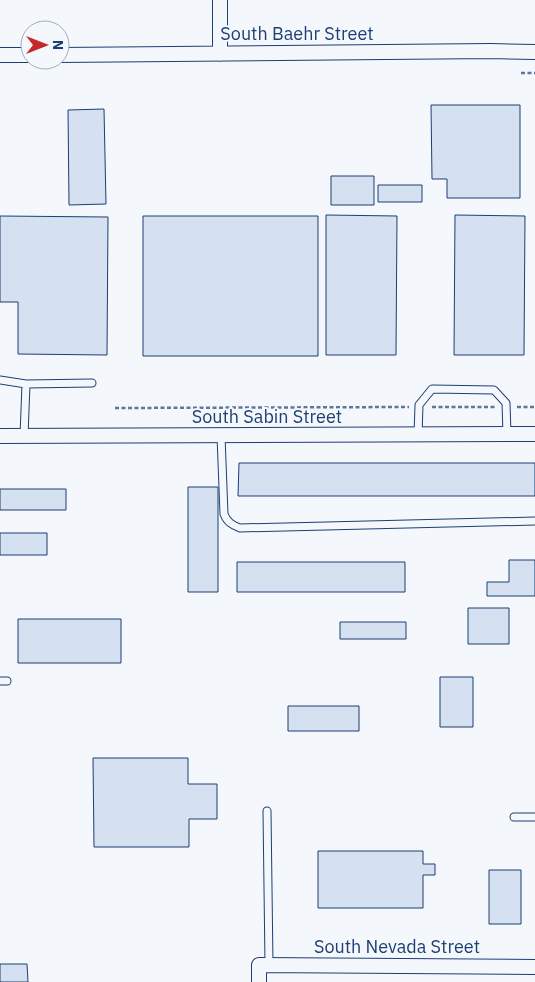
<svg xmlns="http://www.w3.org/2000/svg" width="535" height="982" font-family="'IBM Plex Sans',sans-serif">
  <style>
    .building { fill: #d5e0f0; stroke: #1d3f73 }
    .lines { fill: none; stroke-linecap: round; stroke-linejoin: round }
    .service-casing { stroke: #1d3f73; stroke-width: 9 }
    .minor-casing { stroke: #1d3f73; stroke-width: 16 }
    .path { stroke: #5e769c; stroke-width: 2.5; stroke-dasharray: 4 2.5; stroke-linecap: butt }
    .service { stroke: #f4f7fb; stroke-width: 7 }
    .minor { stroke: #f4f7fb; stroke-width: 14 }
    .labels { text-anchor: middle; stroke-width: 4; stroke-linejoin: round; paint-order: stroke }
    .street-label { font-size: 18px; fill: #1d3f73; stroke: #f4f7fb }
  </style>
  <rect width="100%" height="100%" fill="#f4f7fb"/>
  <path class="building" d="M431,105H520V198H447V179H432Z
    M104,109L106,204L69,205L68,110Z
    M331,176H374V205H331Z
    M378,185H422V202H378Z
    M326,215L397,216L396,355H326Z
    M455,215L525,216L524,355H454Z
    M0,216L108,217L107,355L18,354V302H0Z
    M143,216H318V356H143Z
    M239,463H535V496H238Z
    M188,487H218V592H188Z
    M0,489H66V510H0Z
    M0,533H47V555H0Z
    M509,560H535V596H487V582H509Z
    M237,562H405V592H237Z
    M468,608H509V644H468Z
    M18,619H121V663H18Z
    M340,622H406V639H340Z
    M440,677H473V727H440Z
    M288,706H359V731H288Z
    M93,758H188V784H217V819H189V847H94Z
    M318,851H423V864H435V875H423V908H318Z
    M489,870H521V924H489Z
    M0,964H27L28,982H0Z"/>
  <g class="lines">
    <g class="service-casing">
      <path id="service" d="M0,380L26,384
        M418,435L419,405L432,389L494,390L506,403L507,434
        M24,436L26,384L92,383
        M221,436L224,514C227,522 232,525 240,528L535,521
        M0,681H7
        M267,811L269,965
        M514,817H535"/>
    </g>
    <g class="minor-casing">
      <path id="minor" d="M220,0V54
        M0,55H30
        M60,55L491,51L535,52
        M0,436L535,434
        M259,982V965L535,967"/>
    </g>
    <path class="path" d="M521,73H535
      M432,407H496
      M517,407H535
      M115,408L409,407"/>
    <use href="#service" class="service"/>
    <use href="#minor" class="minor"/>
  </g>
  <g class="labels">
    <g class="street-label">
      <text x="297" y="40">South Baehr Street</text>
      <text x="267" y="423">South Sabin Street</text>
      <text x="397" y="953">South Nevada Street</text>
    </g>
  </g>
  <g transform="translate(45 45) rotate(90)"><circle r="24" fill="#f4f7fb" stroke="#9eadc5"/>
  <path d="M0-4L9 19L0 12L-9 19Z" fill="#c62828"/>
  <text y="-8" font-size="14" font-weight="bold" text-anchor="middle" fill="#1d3f73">N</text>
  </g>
</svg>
